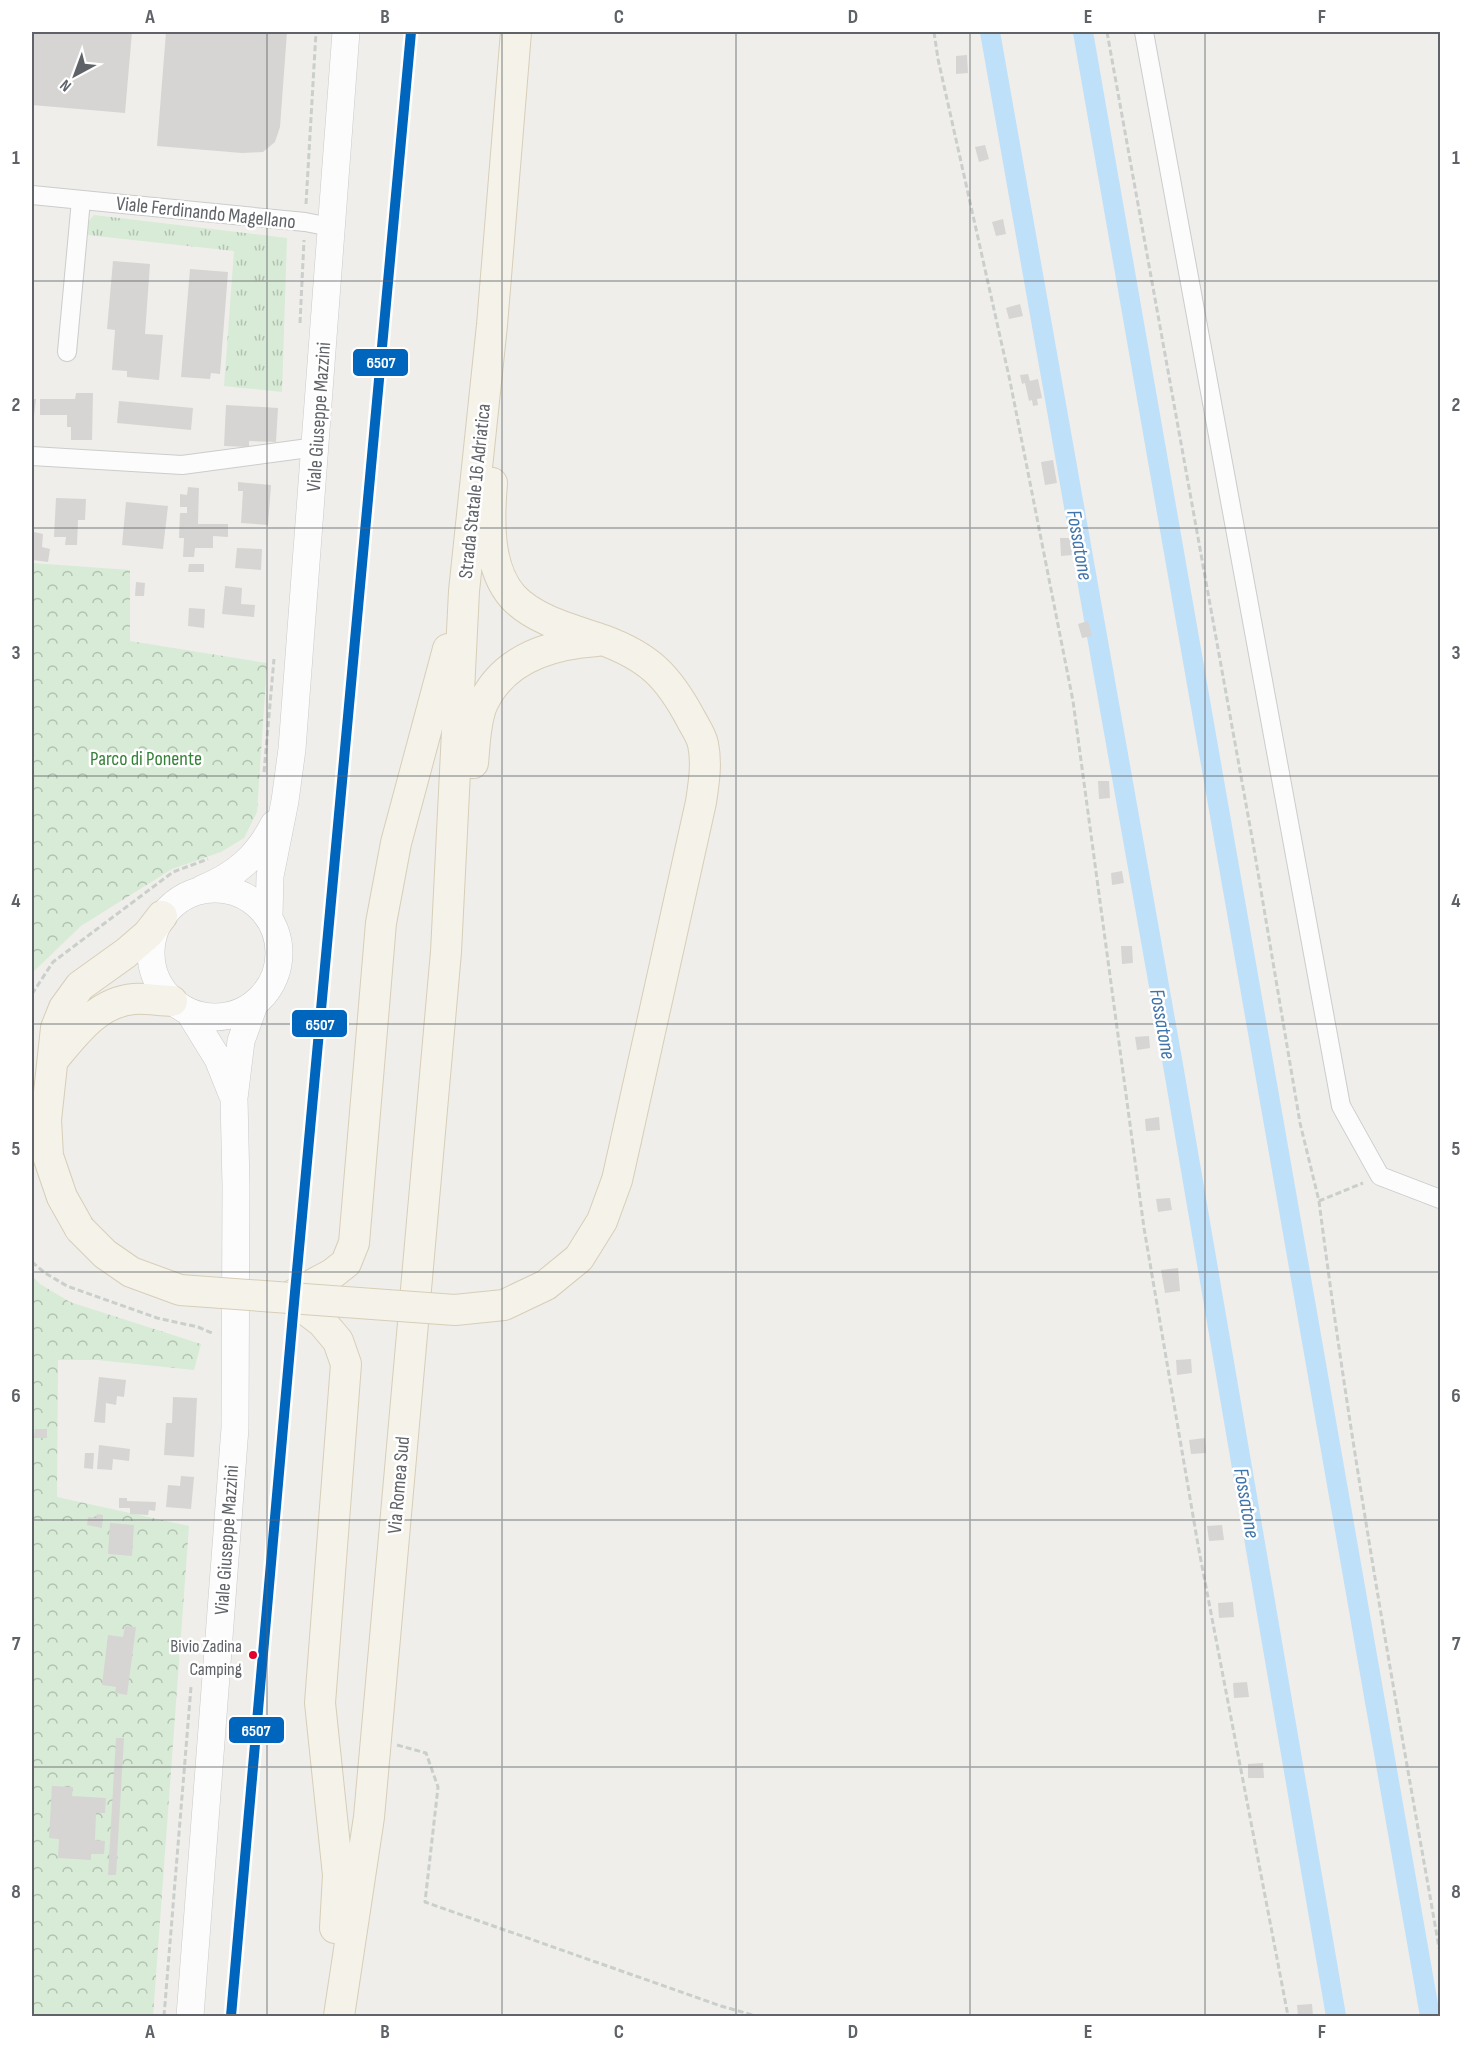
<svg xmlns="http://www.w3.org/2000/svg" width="1472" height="2048" font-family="'Sofia Sans Condensed',sans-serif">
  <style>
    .grass { fill: url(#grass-tufts) }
    .park { fill: url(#park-crowns) }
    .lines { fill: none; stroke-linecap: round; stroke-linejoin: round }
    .canal { stroke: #bfe0f9; stroke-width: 20 }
    .building { fill: #d6d5d3 }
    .street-casing { stroke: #cbcccc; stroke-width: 20 }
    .secondary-casing { stroke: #cacacb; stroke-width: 28 }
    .primary-casing { stroke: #d7ceb8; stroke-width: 32 }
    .path { stroke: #cacfcc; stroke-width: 3; stroke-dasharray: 6 3; stroke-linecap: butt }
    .street { stroke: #fdfcfc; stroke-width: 18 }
    .secondary { stroke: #fdfcfc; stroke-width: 27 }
    .primary { stroke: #f4f2e9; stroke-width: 30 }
    .primary-bridge-casing { stroke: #d7ceb8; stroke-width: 32; stroke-linecap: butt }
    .primary-bridge { stroke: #f4f2e9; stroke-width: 30 }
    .rail-1-casing { stroke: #fff; stroke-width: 15 }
    .rail-1 { stroke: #0065bd; stroke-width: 10 }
    .grid { fill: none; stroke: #5f6368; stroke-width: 1.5; stroke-opacity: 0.55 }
    .bus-dot { fill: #e4002b; stroke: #fff; stroke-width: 2 }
    .labels { text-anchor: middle; stroke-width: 5; stroke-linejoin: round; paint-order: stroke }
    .bus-label { font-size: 18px; fill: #5f6368; stroke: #fff; text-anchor: end }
    .street-label { font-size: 20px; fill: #5f6368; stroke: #fff }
    .park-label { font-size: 20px; fill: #348238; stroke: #fff }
    .water-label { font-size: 21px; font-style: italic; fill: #4174aa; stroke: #fff }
    .line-badge { stroke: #fff; stroke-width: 2 }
    .badge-label { font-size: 16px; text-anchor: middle; font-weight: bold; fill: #fff }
    .neatline { fill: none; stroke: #5f6368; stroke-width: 2 }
    .grid-label { font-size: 20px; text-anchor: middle; font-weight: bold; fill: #5f6368 }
  </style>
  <defs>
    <pattern id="grass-tufts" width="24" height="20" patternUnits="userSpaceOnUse" patternTransform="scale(1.5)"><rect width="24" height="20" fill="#d8ebd6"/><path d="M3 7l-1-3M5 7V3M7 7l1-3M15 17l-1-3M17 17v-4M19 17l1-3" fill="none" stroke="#b2c2b1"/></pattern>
    <pattern id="park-crowns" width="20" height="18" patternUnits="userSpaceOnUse" patternTransform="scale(1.5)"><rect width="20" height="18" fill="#d8ebd6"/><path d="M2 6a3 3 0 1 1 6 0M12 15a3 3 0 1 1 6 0" fill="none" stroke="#b2c2b1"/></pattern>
  </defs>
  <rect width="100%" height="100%" fill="#efeeea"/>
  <path class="grass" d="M94,215L287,238L282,392L224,386L234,251L87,235L86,224Z"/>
  <path class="park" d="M32,563L130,570V641L267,663L257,812L244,838L221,852L172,869L81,926L32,973Z
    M32,1276L40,1284L70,1302L201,1344L194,1370L97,1360H58L57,1497L189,1526L153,2016H32Z"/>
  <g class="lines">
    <path class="canal" d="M990,32L1173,1065L1336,2016
      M1083,32L1430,2016"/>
  </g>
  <path class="building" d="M32,32H132L125,113L32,105Z
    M166,32H287L280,127L275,142L263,152L242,153L157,146Z
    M967,55L968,73L956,74V56Z
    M985,145L989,159L979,162L975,147Z
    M1003,219L1006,234L996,236L992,222Z
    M113,261L150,264L145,334L163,335L159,380L127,377V371L112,370L115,330L107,329Z
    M190,269L228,272L220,374L211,373L210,379L181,377Z
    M1020,304L1023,316L1009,319L1006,308Z
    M1028,374L1030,381L1038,379L1042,398L1037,399L1038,405L1033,406L1032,400L1029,401L1025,383L1022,384L1020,375Z
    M76,393H93L92,440H71V427H67V415H40V399H75Z
    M32,399H36L33,425H32Z
    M119,401L193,408L191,430L117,423Z
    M226,405L278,408L276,442L249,441V447L224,446Z
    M1053,460L1057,483L1045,485L1041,462Z
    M238,482L271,485L268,525L241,523L243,491H238Z
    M188,487L199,488L198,524H228V537L213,536V548H195L194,557H183L184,538H179L180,513H187V507H180V494L187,495Z
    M56,498L86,499L85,520H78L77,545H65L66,537H54Z
    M126,502L168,506L163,549L122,545Z
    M34,532L43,534L42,547L50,549L48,562L32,560Z
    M1060,538H1071L1072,555L1061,556Z
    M237,548L262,549L261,570L235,568Z
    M189,564H204V572H188Z
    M136,582L145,583L144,596H135Z
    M225,586L242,588L241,604L255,605L254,617L222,614Z
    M189,608L205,609L204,628L188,626Z
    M1088,621L1092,636L1082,638L1078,624Z
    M1098,781H1109L1110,798L1099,799Z
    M1122,871L1124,883L1112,885L1111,873Z
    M1121,946H1132L1133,963L1122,964Z
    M1149,1036L1150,1048L1137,1050L1135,1037Z
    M1159,1117L1160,1130L1146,1131L1145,1119Z
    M1170,1198L1172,1210L1158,1212L1156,1199Z
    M1178,1268L1180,1291L1165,1293L1161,1270Z
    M1191,1359L1192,1373L1177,1375L1176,1360Z
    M99,1377L126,1380L124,1397L117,1396L116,1405L106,1403L105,1423L94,1422Z
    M173,1397L197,1398L194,1457L164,1455L166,1423H172Z
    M35,1429H47V1438H34Z
    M1205,1438L1206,1453L1191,1454L1189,1440Z
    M99,1445L130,1449L129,1461L113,1459L112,1470L97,1469Z
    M85,1453H94L93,1469L84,1468Z
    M181,1476L194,1477L191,1509L166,1507L168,1485L180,1486Z
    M119,1498H127V1501L156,1502L155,1511L149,1510L148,1515L130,1514V1508H119Z
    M97,1514L103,1515L102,1528L87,1525L88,1517L96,1518Z
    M110,1523L134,1525L132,1556L108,1554Z
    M1222,1525L1224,1540L1209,1541L1207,1526Z
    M1233,1602L1234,1617L1219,1618L1218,1603Z
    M125,1626L136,1627L127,1695L115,1693L116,1687L102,1685L108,1635L123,1637Z
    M1247,1682L1249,1697L1234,1698L1233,1683Z
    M116,1738H124L116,1875H108Z
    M1263,1763L1264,1778H1248V1764Z
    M52,1786L73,1787L72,1796L106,1798L105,1813H96L95,1840L105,1841L104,1854H91V1860L58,1858L59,1839L49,1838Z
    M1312,2004L1313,2016H1298L1297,2005Z"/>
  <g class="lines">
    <g class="street-casing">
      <path id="street" d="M1144,32L1341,1106L1380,1176L1440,1199
        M32,195L305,222L331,227
        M67,352L81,200
        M32,456L182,465L316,447"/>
    </g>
    <g class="secondary-casing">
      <path id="secondary" d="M151 953a64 64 0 1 1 128 0a64 64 0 1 1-128 0Z
        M202,889C236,875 257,857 274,824
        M269,916L270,876L285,801L292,749L346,32
        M189,1012L218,1059L232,1094
        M190,2016L235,1428L236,1186L234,1098L241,1041L254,1005"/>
    </g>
    <g class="primary-casing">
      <path id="primary" d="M492,483C489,519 487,568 513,597C534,620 574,630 603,640C649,657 668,676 691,719C695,727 701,735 703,744C707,763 704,782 701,802L626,1140
        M473,763C475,744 475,720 483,703C504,658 552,644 597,641
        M53,1060C75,1034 97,1002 134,999C147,998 160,1001 172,1001
        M80,1229L62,1197L48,1156L46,1120L56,1028L64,1008L80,986L126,953L148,934L162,916
        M335,1928L338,1875L320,1703L346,1364L338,1341L322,1322L289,1297L332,1274L346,1263L354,1243L381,923L396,843L448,649
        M339,2016L369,1817L376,1739L446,952L464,591L492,325L516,32"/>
    </g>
    <path class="path" d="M934,32L938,59L1010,381L1073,701L1144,1228L1198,1545L1288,2016
      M1107,32L1253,843L1300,1123L1319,1201L1363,1183
      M306,204L316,32
      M300,323L304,240
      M264,772L274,659
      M32,994L53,962L173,872L208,859
      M1319,1201C1351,1453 1396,1703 1440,1953
      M32,1262L45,1273L67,1286L157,1318L198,1327L212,1333
      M397,1745L426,1753L438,1787L425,1902L721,2006L756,2016
      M164,2016L191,1687"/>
    <use href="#street" class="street"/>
    <use href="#secondary" class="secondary"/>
    <use href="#primary" class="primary"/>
    <g class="primary-bridge-casing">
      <path id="primary-bridge" d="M80,1229L105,1254L131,1272L180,1290L455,1310L504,1305L546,1285L579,1258L602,1221L617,1180L626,1140"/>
    </g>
    <use href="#primary-bridge" class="primary-bridge"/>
    <g class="rail-1-casing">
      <path id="rail-1" d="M231,2016L293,1314L411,32"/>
    </g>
    <use href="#rail-1" class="rail-1"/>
  </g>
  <path class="grid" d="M267,32V2016M502,32V2016M736,32V2016M970,32V2016M1205,32V2016M32,281H1440M32,528H1440M32,776H1440M32,1024H1440M32,1272H1440M32,1520H1440M32,1767H1440"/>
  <circle class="bus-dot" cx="253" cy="1655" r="5"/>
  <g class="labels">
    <g class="bus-label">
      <text x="242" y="1652">Bivio Zadina<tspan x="242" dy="23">Camping</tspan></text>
    </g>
    <g class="street-label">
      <text transform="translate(206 212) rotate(6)" y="7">Viale Ferdinando Magellano</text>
      <text transform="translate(318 417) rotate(-86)" y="7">Viale Giuseppe Mazzini</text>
      <text transform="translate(474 491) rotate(-84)" y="7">Strada Statale 16 Adriatica</text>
      <text transform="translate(398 1485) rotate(-85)" y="7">Via Romea Sud</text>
      <text transform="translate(226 1540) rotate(-86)" y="7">Viale Giuseppe Mazzini</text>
    </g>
    <g class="park-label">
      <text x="146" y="765">Parco di Ponente</text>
    </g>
    <g class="water-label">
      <text transform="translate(1080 545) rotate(80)" y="7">Fossatone</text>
      <text transform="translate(1163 1024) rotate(80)" y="7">Fossatone</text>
      <text transform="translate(1247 1503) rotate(80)" y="7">Fossatone</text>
    </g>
  </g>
  <g class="line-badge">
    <rect x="352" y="348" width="57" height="29" rx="6" fill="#0065bd"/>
    <rect x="291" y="1009" width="57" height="29" rx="6" fill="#0065bd"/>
    <rect x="228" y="1716" width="57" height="28" rx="6" fill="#0065bd"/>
  </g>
  <g class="badge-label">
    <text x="381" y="368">6507</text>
    <text x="320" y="1030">6507</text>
    <text x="256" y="1736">6507</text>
  </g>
  <rect width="1472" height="2048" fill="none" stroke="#ffffff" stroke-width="66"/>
  <g transform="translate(75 75) rotate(221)" stroke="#ffffff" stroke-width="4.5" paint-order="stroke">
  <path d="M0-4.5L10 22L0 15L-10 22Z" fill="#5f6368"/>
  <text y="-9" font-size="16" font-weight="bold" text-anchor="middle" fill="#5f6368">N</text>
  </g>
  <rect x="33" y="33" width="1406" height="1982" class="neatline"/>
  <g class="grid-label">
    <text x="150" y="23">A</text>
    <text x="385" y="23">B</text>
    <text x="619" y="23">C</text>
    <text x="853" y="23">D</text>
    <text x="1088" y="23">E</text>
    <text x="1322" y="23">F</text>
    <text x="16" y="164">1</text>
    <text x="1456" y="164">1</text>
    <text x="16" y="411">2</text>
    <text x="1456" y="411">2</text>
    <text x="16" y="659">3</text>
    <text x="1456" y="659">3</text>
    <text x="16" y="907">4</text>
    <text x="1456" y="907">4</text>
    <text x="16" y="1155">5</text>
    <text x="1456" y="1155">5</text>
    <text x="16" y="1402">6</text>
    <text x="1456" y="1402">6</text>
    <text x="16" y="1650">7</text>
    <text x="1456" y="1650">7</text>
    <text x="16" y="1898">8</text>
    <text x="1456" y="1898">8</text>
    <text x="150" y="2038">A</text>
    <text x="385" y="2038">B</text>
    <text x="619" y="2038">C</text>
    <text x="853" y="2038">D</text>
    <text x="1088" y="2038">E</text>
    <text x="1322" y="2038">F</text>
  </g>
</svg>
